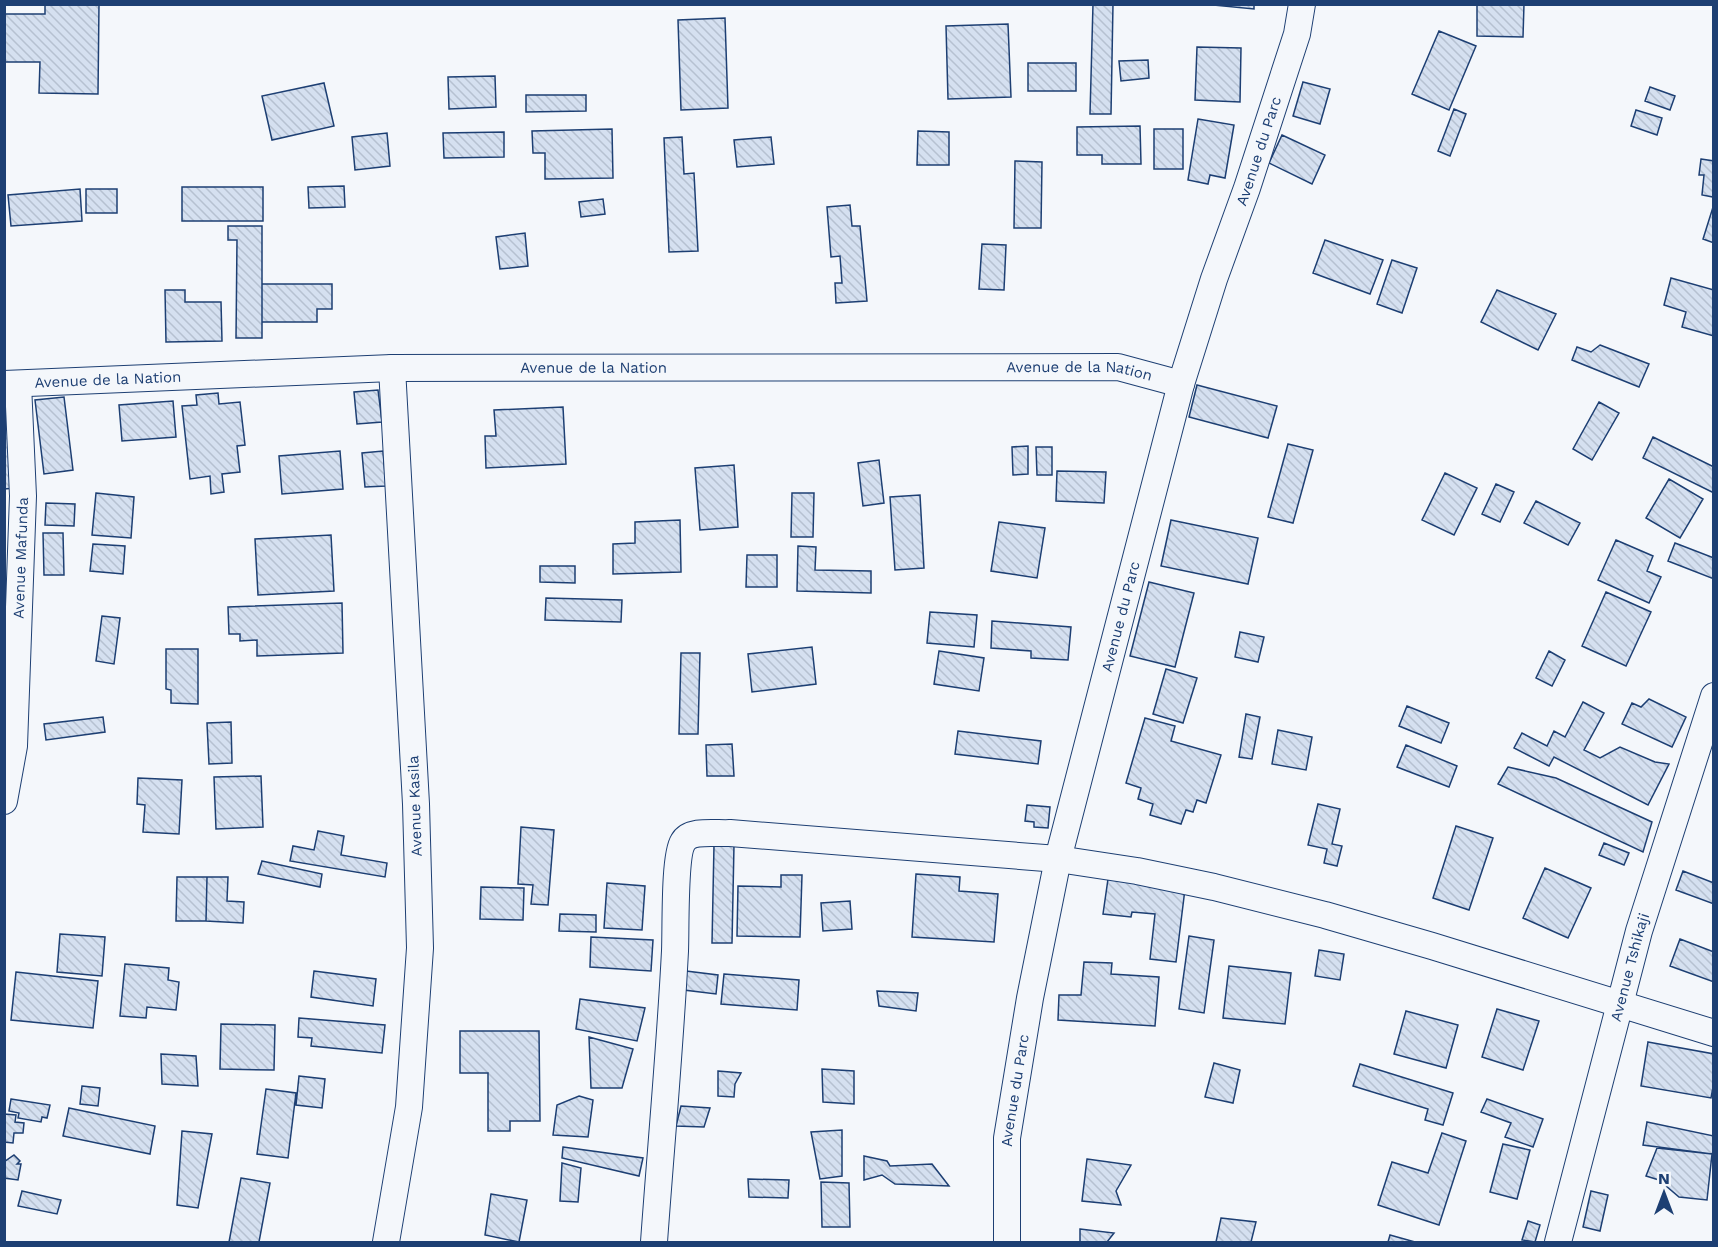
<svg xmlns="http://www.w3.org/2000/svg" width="1718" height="1247" font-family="'Work Sans',sans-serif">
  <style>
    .building { fill: url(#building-back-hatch); stroke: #1d3f73; stroke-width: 1.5 }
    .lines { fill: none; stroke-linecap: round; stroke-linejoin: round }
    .minor-casing { stroke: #1d3f73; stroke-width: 28 }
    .minor { stroke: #f4f7fb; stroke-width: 26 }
    .labels { text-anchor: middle; stroke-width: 4.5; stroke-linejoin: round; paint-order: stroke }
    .street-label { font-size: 15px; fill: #1d3f73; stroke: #f4f7fb }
  </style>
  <defs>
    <pattern id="building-back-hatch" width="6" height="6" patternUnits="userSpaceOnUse" patternTransform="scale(1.5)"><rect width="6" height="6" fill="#d5e0f0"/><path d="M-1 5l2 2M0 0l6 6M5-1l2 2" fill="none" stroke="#b6c1d1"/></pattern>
  </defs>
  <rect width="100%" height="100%" fill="#f4f7fb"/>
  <path class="building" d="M45,4H99L98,94L39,93L40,62H5V14H45Z
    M1093,4H1113L1111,114H1090Z
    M1203,4H1254V9Z
    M1477,4H1524L1523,37L1477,36Z
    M725,18L728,108L681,110L678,20Z
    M1008,24L1011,97L948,99L946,26Z
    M1439,31L1476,46L1449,110L1412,94Z
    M1197,47L1241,48L1240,102L1195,100Z
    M1148,60L1149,78L1121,81L1119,61Z
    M1028,63H1076V91H1028Z
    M495,76L496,107L449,109L448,77Z
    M1303,82L1330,89L1320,124L1293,116Z
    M324,83L334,126L272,140L262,96Z
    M1650,87L1675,96L1670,110L1645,101Z
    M526,95H586V111L526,112Z
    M1454,109L1466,114L1450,156L1438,151Z
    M1636,110L1662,118L1657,135L1631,126Z
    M1198,119L1234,125L1225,178L1210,175L1208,184L1188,180Z
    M1140,126L1141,164H1102V155H1077V127Z
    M612,129L613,178L545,179V153H533L532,131Z
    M1154,129H1183V169H1154Z
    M918,131L949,132V165H917Z
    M504,132V157L444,158L443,133Z
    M387,133L390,166L355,170L352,137Z
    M1282,135L1325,155L1312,184L1269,163Z
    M682,137L684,174L694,173L698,251L669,252L664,138Z
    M771,137L774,164L737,167L734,140Z
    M1701,159L1714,161L1713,197L1702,195L1704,175H1699Z
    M1015,161L1042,162L1041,228H1014Z
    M344,186L345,207L309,208L308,187Z
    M182,187H263V221H182Z
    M80,189L82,221L11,226L8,195Z
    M86,189H117V213H86Z
    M603,199L605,214L581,217L579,202Z
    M1714,204V243L1703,239Z
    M850,205L852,226H860L867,301L836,303L835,283H842L840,256L831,257L827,207Z
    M228,226H262V338H236L237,240H228Z
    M525,233L528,266L500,269L496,237Z
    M1325,240L1383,260L1370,294L1313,273Z
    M982,244L1006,245L1004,290L979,289Z
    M1392,260L1417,268L1402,313L1377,304Z
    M1671,278L1714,290V336L1682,327L1686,312L1664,305Z
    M262,284H332V309H317V322H262Z
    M165,290H185V302H221L222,341L166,342Z
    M1497,290L1556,314L1538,350L1481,322Z
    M1600,345L1649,364L1639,387L1572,360L1577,347L1591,352Z
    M1197,385L1277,406L1268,438L1189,417Z
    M378,390L382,422L357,424L354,392Z
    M218,393L219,404L240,402L245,445L237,446L240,472L222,474L224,492L211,494L210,476L190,479L182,406L197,405L196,395Z
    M64,397L73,470L44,474L35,400Z
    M173,401L176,437L122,441L119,405Z
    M1599,402L1619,413L1592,460L1573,449Z
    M4,407H7L16,488L4,489Z
    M563,407L566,464L486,468L485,436H496L494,410Z
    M1653,437L1714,467V493L1643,458Z
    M1288,444L1313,450L1293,523L1268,517Z
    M1028,446V474L1013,475L1012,447Z
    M1036,447H1052V475H1037Z
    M340,451L343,489L282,494L279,456Z
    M383,451L386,486L365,487L362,453Z
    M879,460L884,503L863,506L858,463Z
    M734,465L738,527L700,530L695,468Z
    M1057,471L1106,472L1104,503L1056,501Z
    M1445,473L1477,488L1454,535L1422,520Z
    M1669,479L1703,499L1680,538L1646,518Z
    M1496,484L1514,492L1500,522L1482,514Z
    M96,493L134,497L131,538L92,535Z
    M792,493H814L813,537H791Z
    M920,495L924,568L895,570L890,497Z
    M1536,501L1580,523L1568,545L1524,523Z
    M46,503L75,504L74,526L45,525Z
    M680,520L681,572L613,574V544L635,543V522Z
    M1171,520L1258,538L1248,584L1161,566Z
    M999,522L1045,528L1037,578L991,571Z
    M43,533H63L64,575H44Z
    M331,535L334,591L258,595L255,539Z
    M1616,540L1653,556L1647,571L1661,577L1649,603L1598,580Z
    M1675,543L1714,558V579L1668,561Z
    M93,544L125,546L123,574L90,571Z
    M798,546L816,547L815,570L871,571V593L797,591Z
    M747,555H777V587H746Z
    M540,566H575V583L540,582Z
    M1149,582L1194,593L1175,667L1130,656Z
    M1606,592L1651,612L1626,666L1582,646Z
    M546,598L622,600L621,622L545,620Z
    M342,603L343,653L257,656V640L240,641V634H229L228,607Z
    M930,612L977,615L974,647L927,643Z
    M102,616L120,618L114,664L96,661Z
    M992,621L1071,627L1068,660L1031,658V651L991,648Z
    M1240,632L1264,637L1258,662L1235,657Z
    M812,647L816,684L752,692L748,654Z
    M166,649H198V704L171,703V690L166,689Z
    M939,651L984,658L979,691L934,684Z
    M1549,651L1565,660L1552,686L1536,678Z
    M681,653H700L698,734H679Z
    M1166,669L1197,678L1183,723L1153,714Z
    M1649,699L1686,717L1672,747L1622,724L1632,703L1641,707Z
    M1583,702L1604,713L1584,750L1600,758L1620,747L1655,762L1669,764L1648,805L1554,757L1549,766L1514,748L1522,733L1547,746L1554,731L1565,737Z
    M1407,706L1449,723L1441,743L1399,726Z
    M1246,714L1260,717L1252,759L1239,757Z
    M103,717L105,732L46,740L44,724Z
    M1145,718L1175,726L1171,741L1221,755L1206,803L1197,800L1193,812L1186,810L1181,824L1150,815L1153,804L1138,799L1141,788L1126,783Z
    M231,722L232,763L209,764L207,723Z
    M1278,730L1312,737L1306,770L1272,764Z
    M958,731L1041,741L1038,764L955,754Z
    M732,744L734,776H707L706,745Z
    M1406,745L1457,766L1449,787L1397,767Z
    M1508,767L1556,778L1652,822L1643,852L1498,784Z
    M261,776L263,827L216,829L214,777Z
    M138,778L182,780L179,834L143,832L145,805L137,804Z
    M1318,804L1340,809L1332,844L1342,846L1337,866L1324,863L1327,849L1308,845Z
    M1027,805L1050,807L1048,828L1034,827V822L1025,821Z
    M1456,826L1493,838L1469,910L1433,898Z
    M521,827L554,830L548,905L531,904L533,885L518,884Z
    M318,831L344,836L341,855L387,863L385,877L290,861L293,846L314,850Z
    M1604,843L1629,853L1624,865L1599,855Z
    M714,845H734L732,943H712Z
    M262,861L322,874L320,887L258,874Z
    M1545,868L1591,888L1568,938L1523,918Z
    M1683,871L1714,883V904L1676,890Z
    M916,874L960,877L959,891L998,894L994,942L912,937Z
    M781,875H802L800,937L737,936L738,886L781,887Z
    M177,877H207L206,921H176Z
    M207,877H228L227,901L244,902L243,923L206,921Z
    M1108,879L1185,889L1176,962L1150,959L1155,914L1132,912L1131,917L1103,914Z
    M607,883L645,886L642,930L604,928Z
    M481,887L524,888L523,920L480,919Z
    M850,901L852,929L823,931L821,903Z
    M560,914L596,915V932L559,931Z
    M60,934L105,937L102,976L57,972Z
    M1189,936L1214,940L1204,1013L1179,1009Z
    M591,937L653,940L651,971L590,967Z
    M1680,939L1714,952V982L1670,966Z
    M1319,950L1344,954L1340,980L1315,976Z
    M1084,962L1112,963L1111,974L1159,977L1155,1026L1058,1020L1059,995H1081Z
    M125,964L169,968L168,980L179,982L176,1010L147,1007L146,1018L120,1016Z
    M1229,966L1291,973L1285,1024L1223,1018Z
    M314,971L376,979L373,1006L311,997Z
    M686,971L718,975L716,994L684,990Z
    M16,972L98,981L93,1028L11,1020Z
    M724,974L799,980L797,1010L721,1004Z
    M877,991L918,993L916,1011L879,1006Z
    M580,999L645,1008L637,1041L576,1029Z
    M1497,1009L1539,1021L1523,1070L1482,1057Z
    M1406,1011L1458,1025L1446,1068L1394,1054Z
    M299,1018L385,1025L382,1053L311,1046L312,1038L298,1037Z
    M221,1024L275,1025L274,1070L220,1069Z
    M460,1031H539L540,1121H510V1131H488V1073H460Z
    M589,1037L633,1049L622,1088H591Z
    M1648,1042L1714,1054V1082L1711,1098L1641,1086Z
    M161,1054L196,1056L198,1086L162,1084Z
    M1214,1063L1240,1070L1233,1103L1205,1097Z
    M1360,1064L1453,1093L1443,1125L1425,1120L1428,1109L1353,1086Z
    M822,1069L854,1071V1104L823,1102Z
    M718,1071L741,1073L735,1084L734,1097L718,1096Z
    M299,1076L325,1079L322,1108L296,1105Z
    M82,1086L100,1088L98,1106L80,1104Z
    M266,1089L296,1093L288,1158L257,1154Z
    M579,1096L593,1100L588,1137L553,1135L557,1105Z
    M11,1099L50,1105L47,1118L42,1117L41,1122L18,1118L19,1113L9,1111Z
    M1487,1099L1543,1119L1533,1147L1505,1137L1511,1123L1481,1112Z
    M681,1106L710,1108L704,1127L676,1126Z
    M69,1108L155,1126L150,1154L63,1136Z
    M4,1114L16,1115L15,1122L24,1123L23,1133H14L13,1143L4,1142Z
    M1647,1122L1714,1136V1151L1712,1154L1643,1145Z
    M842,1130V1176L820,1179L811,1132Z
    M182,1131L212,1134L198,1208L177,1205Z
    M1442,1133L1466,1141L1439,1225L1378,1205L1392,1162L1428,1173Z
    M1503,1144L1530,1150L1517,1199L1490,1192Z
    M563,1147L643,1158L639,1176L562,1158Z
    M1657,1148L1712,1154L1707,1200L1679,1197L1659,1180L1646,1176Z
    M14,1155L20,1161L17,1164H21L18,1180L4,1178V1162Z
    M864,1156L887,1161L890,1166L932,1164L949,1186L895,1184L882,1175L864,1180Z
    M1087,1159L1131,1165L1116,1191L1121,1205L1082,1201Z
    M562,1163L581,1168L578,1202L560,1201Z
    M241,1178L270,1183L259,1242H229Z
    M748,1179L789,1180L788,1198L749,1197Z
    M821,1182L849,1183L850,1227H822Z
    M22,1191L61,1200L57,1214L18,1206Z
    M1591,1191L1608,1195L1600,1231L1583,1227Z
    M491,1194L527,1200L519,1242L485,1235Z
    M1221,1218L1256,1222L1251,1242H1216Z
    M1528,1221L1540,1225L1535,1242L1522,1240Z
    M1080,1229L1114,1233L1107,1242H1080Z
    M1390,1235L1415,1242H1388Z"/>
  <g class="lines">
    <g class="minor-casing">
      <g id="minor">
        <path id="s1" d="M4,384L392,368L1118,367L1181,384"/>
        <path id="s2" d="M4,801L14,746L23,496L18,384"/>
        <path d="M386,1242L409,1107L420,948L416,804L392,368"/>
        <path d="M654,1242C661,1145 670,1048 675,951C676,929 674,856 683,842C690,829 717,834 730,833L1058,859L1137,871L1214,887L1325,915L1432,946L1714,1033"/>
        <path id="s3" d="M1007,1242V1138L1030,998L1058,859L1181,384L1214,279L1247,188L1297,34L1302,4"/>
        <path id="s4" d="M1558,1242L1639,931L1714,696"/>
      </g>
    </g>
    <use href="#minor" class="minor"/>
  </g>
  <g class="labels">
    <g class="street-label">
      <text dy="5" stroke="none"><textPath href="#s3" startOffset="1124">Avenue du Parc</textPath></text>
      <text dy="5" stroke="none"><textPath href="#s1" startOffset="590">Avenue de la Nation</textPath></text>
      <text dy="5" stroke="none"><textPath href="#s1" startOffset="1076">Avenue de la Nation</textPath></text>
      <text dy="5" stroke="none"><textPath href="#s1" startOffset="104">Avenue de la Nation</textPath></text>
      <text dy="5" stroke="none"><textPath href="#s2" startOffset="244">Avenue Mafunda</textPath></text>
      <text dy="5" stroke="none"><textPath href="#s3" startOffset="638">Avenue du Parc</textPath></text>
      <text transform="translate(415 806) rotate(-92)" y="5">Avenue Kasila</text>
      <text dy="5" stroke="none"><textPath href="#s4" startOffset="284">Avenue Tshikaji</textPath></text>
      <text dy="5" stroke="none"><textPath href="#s3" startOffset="152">Avenue du Parc</textPath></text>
    </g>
  </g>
  <rect width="1718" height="1247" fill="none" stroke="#1d3f73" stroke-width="12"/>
  <g transform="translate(1664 1193)" stroke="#f4f7fb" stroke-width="4.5" paint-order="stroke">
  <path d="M0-4.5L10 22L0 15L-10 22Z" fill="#1d3f73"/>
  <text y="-9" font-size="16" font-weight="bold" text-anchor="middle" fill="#1d3f73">N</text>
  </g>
</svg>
